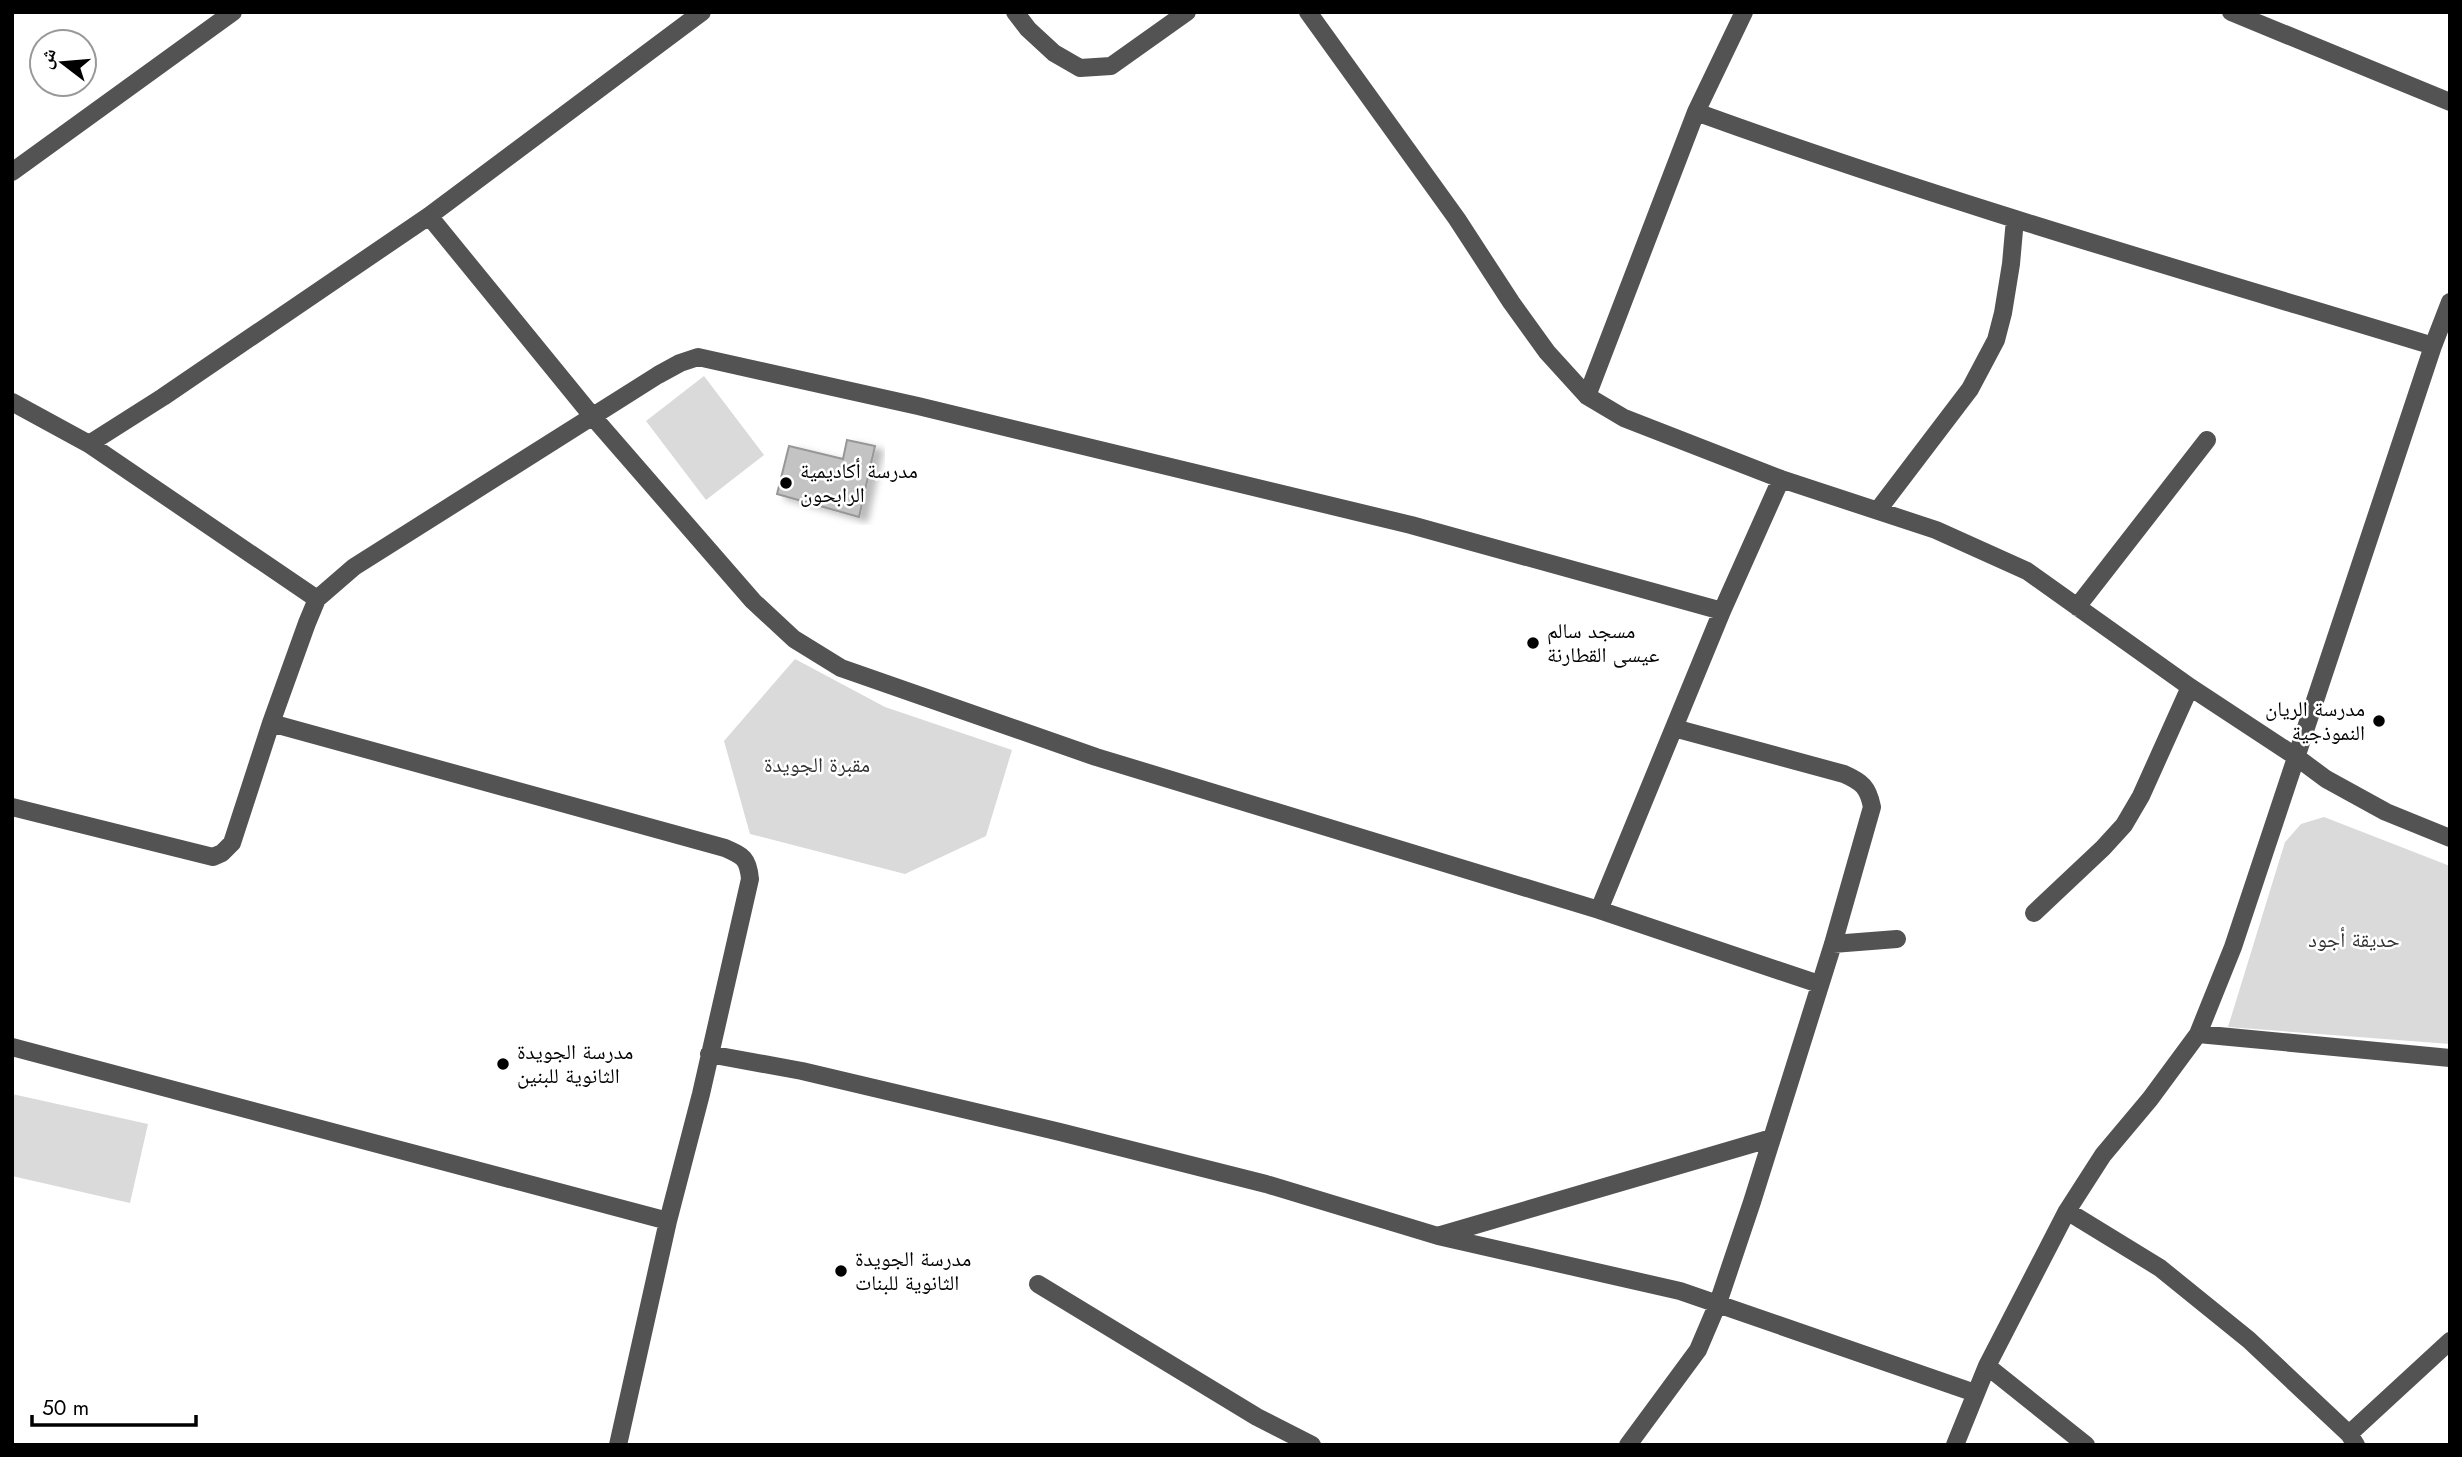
<svg xmlns="http://www.w3.org/2000/svg" width="2462" height="1457" font-family="Jost,'Noto Naskh Arabic',sans-serif">
  <style>
    .green { fill: #dadada }
    .building { fill: #c3c3c3; stroke: #979797; stroke-width: 2; filter: url(#shadow) }
    .lines { fill: none; stroke-linecap: round; stroke-linejoin: round }
    .minor { stroke: #535353; stroke-width: 18 }
    .poi-dot { fill: #000; stroke: #fff; stroke-width: 2.5 }
    .labels { text-anchor: middle; stroke-width: 5; stroke-linejoin: round; paint-order: stroke }
    .poi-label { font-size: 21px; fill: #000; stroke: #fff; text-anchor: start }
    .park-label { font-size: 21px; fill: #313131; stroke: #fff }
  </style>
  <defs>
    <filter id="shadow"><feDropShadow dx="8" dy="4.5" stdDeviation="3.5" flood-color="#0004"/></filter>
  </defs>
  <rect width="100%" height="100%" fill="#fff"/>
  <path class="green" d="M704,376L764,455L706,500L646,421Z
    M795,659L885,707L1012,750L986,836L905,874L750,834L724,741Z
    M2324,817L2450,866V1044L2228,1027L2285,842L2301,824Z
    M12,1094L148,1124L130,1203L12,1176Z"/>
  <path class="building" d="M847,440L875,446L859,517L777,494L789,446L843,459Z"/>
  <g class="lines">
    <path class="minor" d="M1015,12L1028,29L1054,53L1080,68L1111,66L1187,12
      M1308,12L1457,219L1511,302L1547,352L1587,396L1624,418L1781,479L1936,530L2027,571L2190,687L2295,756L2326,779L2386,812L2450,838
      M2231,12L2450,102
      M1696,112C1939,200 2186,271 2433,346
      M12,172L233,12
      M429,216L593,417L753,601L794,639L841,668L1096,757L1599,910L1819,984
      M1587,396L1696,112L1744,12
      M12,402L89,444L317,599
      M89,444L163,397L429,216L702,12
      M1878,510L1970,389L1996,340L2003,313L2011,264L2015,219
      M2077,607L2207,440
      M271,723L725,848C743,856 748,858 750,879L701,1094L668,1221L618,1445
      M12,807L213,857L222,853L232,843L271,723L307,623L317,599L354,567L658,375L680,363L698,357L918,406L1411,525L1722,611
      M1599,910L1722,611L1781,479
      M2034,913L2103,848L2124,825L2141,796L2190,687
      M1833,944L1897,939
      M2198,1034L2450,1058
      M12,1047L668,1221
      M709,1054L802,1071L1060,1132L1266,1184L1438,1236L1680,1291L1975,1393
      M2067,1211L2160,1268L2249,1340L2349,1434L2356,1445
      M1441,1235L1772,1138
      M1038,1284L1257,1417L1312,1445
      M1987,1366L2086,1445
      M2349,1434L2450,1341
      M1628,1445L1698,1350L1718,1303L1752,1202L1833,944L1872,807C1868,787 1862,782 1844,774L1674,728
      M1955,1445L1987,1366L2067,1211L2103,1155L2150,1099L2198,1034L2233,947L2433,346L2450,302"/>
  </g>
  <g class="poi-dot">
    <circle cx="786" cy="483" r="7"/>
    <circle cx="1533" cy="643" r="7"/>
    <circle cx="2379" cy="721" r="7"/>
    <circle cx="503" cy="1064" r="7"/>
    <circle cx="841" cy="1271" r="7"/>
  </g>
  <g class="labels">
    <g class="poi-label">
      <text x="800" y="478">مدرسة أكاديمية<tspan x="800" dy="24">الرابحون</tspan></text>
      <text x="1547" y="638">مسجد سالم<tspan x="1547" dy="24">عيسى القطارنة</tspan></text>
      <text x="2365" y="716" text-anchor="end">مدرسة الريان<tspan x="2365" dy="24">النموذجية</tspan></text>
      <text x="517" y="1059">مدرسة الجويدة<tspan x="517" dy="24">الثانوية للبنين</tspan></text>
      <text x="855" y="1266">مدرسة الجويدة<tspan x="855" dy="24">الثانوية للبنات</tspan></text>
    </g>
    <g class="park-label">
      <text x="817" y="772">مقبرة الجويدة</text>
      <text x="2354" y="947">حديقة أجود</text>
    </g>
  </g>
  <rect width="2462" height="1457" fill="none" stroke="#000000" stroke-width="28"/>
  <g transform="translate(63 63) rotate(286)"><circle r="33" fill="#ffffff" stroke="#999999" stroke-width="2"/>
  <path d="M0-5L12 26L0 18L-12 26Z" fill="#000000"/>
  <text y="-10" font-size="19" font-weight="bold" text-anchor="middle" fill="#000000">ش</text>
  </g>
  <path d="M32 1415v10h164v-10" fill="none" stroke="#000000" stroke-width="3.5"/>
  <text x="42" y="1415" font-size="21" fill="#000000" stroke="#ffffff" stroke-width="5" paint-order="stroke">50 m</text>
</svg>
